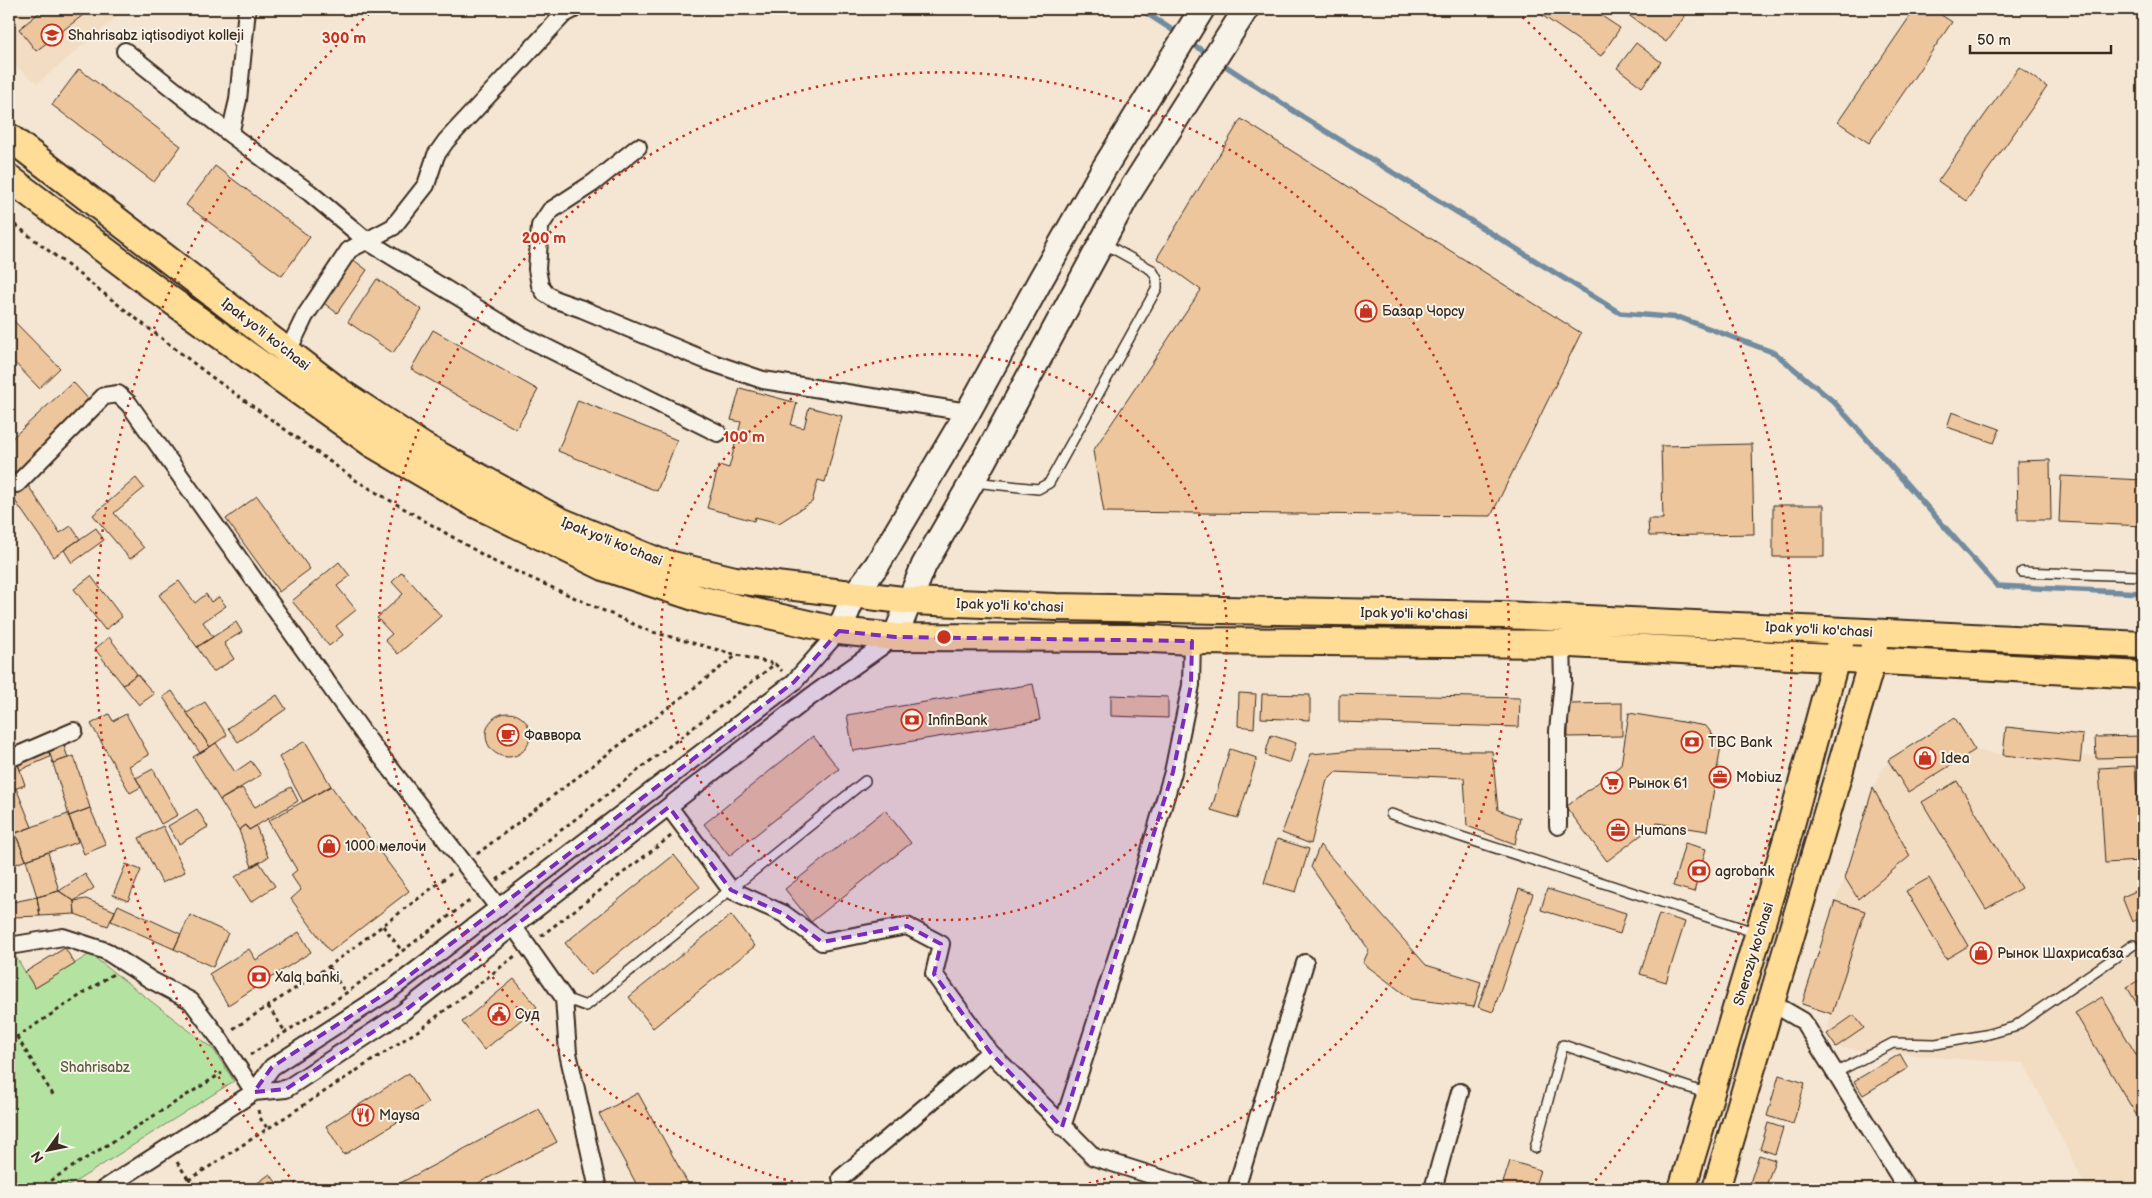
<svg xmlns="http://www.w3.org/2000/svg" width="2152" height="1198" font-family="'Balsamiq Sans',sans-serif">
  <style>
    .built { fill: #f2dcc2 }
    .green { fill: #b4e3a1; stroke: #788660 }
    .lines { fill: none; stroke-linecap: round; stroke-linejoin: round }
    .stream { stroke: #738b9f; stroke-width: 5.5 }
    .building { fill: #edc69d; stroke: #3b2a1e }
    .service-casing { stroke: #3b2a1e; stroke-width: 12 }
    .minor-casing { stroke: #3b2a1e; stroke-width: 20 }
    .secondary-casing { stroke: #3b2a1e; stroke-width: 28 }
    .primary-casing { stroke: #3b2a1e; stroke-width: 30 }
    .path { stroke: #3b2a1e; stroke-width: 3; stroke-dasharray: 4 4; stroke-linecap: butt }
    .service { stroke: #f7f3e8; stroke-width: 9 }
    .minor { stroke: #f7f3e8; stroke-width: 16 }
    .secondary { stroke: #f7f3e8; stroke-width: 24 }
    .primary { stroke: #ffdd96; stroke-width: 26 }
    .marked { fill: #7b2cbf; fill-opacity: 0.2; stroke: #7b2cbf; stroke-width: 4; stroke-dasharray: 10 6; stroke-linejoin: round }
    .ring { fill: none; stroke: #c8321e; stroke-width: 2.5; stroke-dasharray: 2.5 5 }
    .labels { text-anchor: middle; stroke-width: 4; stroke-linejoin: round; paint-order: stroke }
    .poi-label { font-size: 14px; fill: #3b2a1e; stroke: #f7f3e8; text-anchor: start }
    .street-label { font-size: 14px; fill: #3b2a1e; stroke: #f7f3e8 }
    .park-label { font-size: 14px; fill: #59583f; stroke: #f7f3e8 }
    .centre { fill: #c8321e; stroke: #f7f3e8; stroke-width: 2.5 }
    .ring-label { font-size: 15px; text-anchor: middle; font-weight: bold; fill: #c8321e; stroke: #f7f3e8; stroke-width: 4; stroke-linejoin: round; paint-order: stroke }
  </style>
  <rect width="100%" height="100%" fill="#f4e6d2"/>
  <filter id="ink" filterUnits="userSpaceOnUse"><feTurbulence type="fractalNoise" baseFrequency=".02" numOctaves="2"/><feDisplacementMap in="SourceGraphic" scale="10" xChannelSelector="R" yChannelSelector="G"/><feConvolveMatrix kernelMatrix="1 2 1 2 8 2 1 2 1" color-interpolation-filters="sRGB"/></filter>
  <g filter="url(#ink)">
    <path class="built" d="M9,9H126L38,83L9,62Z
      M1975,750L2003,755L2143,757V1189H2087L2024,1063L1945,1058L1836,1047L1827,1034L1831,1014L1802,1004L1835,901L1845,878L1873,788L1888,760L1908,791Z"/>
    <path class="green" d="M90,954L213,1049L234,1081L64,1189H9V959L16,957L35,988Z"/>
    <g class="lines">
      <path class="stream" d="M1140,9L1180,35
        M1189,42L1211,56
        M1218,61L1303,117L1620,313L1681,318L1775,353L1834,402L1997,586L2143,593"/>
    </g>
    <path class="building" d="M44,9H91L36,51L19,29Z
      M1533,9H1591L1620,28L1601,56Z
      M1631,9H1690L1666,42L1627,14Z
      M1915,9H1932L1952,22L1869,143L1838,122Z
      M1636,43L1661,62L1642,87L1617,68Z
      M2019,67L2047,87L1966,201L1938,181Z
      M79,69L181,146L154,182L52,105Z
      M1241,119L1581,333L1491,516L1104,512L1093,451L1201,290L1157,258Z
      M215,166L310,237L282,276L186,205Z
      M351,258L367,270L337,313L321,301Z
      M377,279L422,310L393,353L348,322Z
      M9,316L60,368L39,388L9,357Z
      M433,330L538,390L516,429L411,369Z
      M73,382L92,403L10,477L9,476V441Z
      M740,388L797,403L791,425L804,428L809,407L842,416L825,482L818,480L812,502L779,523L755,517L754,521L707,508L719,465L729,468L741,422L731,420Z
      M578,400L677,440L657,491L558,451Z
      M1952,412L2000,429L1994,443L1947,427Z
      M1752,444L1754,534L1649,536L1648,519H1663L1661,446Z
      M2050,460L2051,520H2018L2017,461Z
      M2061,476L2143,480V526L2059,522Z
      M136,478L144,488L114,513L144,548L130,559L93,515Z
      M27,484L60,533L71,526L80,539L54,557L11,495Z
      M257,496L310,569L279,592L226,519Z
      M1773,505H1824V557H1773Z
      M96,528L104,540L72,563L64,550Z
      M339,562L350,576L337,586L356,610L336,626L343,635L329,646L292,601Z
      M402,572L441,616L398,654L385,640L392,634L377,618L403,594L392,582Z
      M91,576L122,617L105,630L74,589Z
      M179,581L195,603L206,594L211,602L219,597L226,606L203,622L213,637L197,647L159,595Z
      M236,622L242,632L224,643L234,659L213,672L197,647Z
      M109,637L137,674L123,685L95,649Z
      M137,674L154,694L139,705L123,685Z
      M1033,684L1040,720L853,751L847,715Z
      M172,691L210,747L200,753L163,697Z
      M1239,693L1256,694L1254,728L1238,726Z
      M1262,694L1310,695V720L1261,718Z
      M1339,694L1520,698L1519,727L1339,722Z
      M277,695L286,709L238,742L228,728Z
      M1111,695L1168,697V718L1111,716Z
      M205,702L227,735L210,747L187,713Z
      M1622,703V736L1568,737V704Z
      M1629,713L1706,726L1721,746L1707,831L1657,823L1607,861L1566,807L1621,765Z
      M486 735a22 22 0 1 1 44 0a22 22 0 1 1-44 0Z
      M109,714L113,721L126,714L149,755L129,766L141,787L130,793L91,724Z
      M1955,718L1975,750L1908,792L1888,760Z
      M2006,727L2083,735L2080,763L2003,755Z
      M1271,735L1296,743L1290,763L1265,755Z
      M813,736L839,769L729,856L704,824Z
      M2143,736V757L2096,758L2095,737Z
      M305,741L331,786L303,802L279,757Z
      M63,743L68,758L53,763L48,748Z
      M216,743L235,772L251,761L261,775L220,800L193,757Z
      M48,748L50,757L20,770L17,761Z
      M1230,749L1257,758L1238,818L1211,810Z
      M1355,750L1492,751L1498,810L1520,818L1515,844L1467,826L1464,778L1335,772L1327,780L1311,844L1282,833L1311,754Z
      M74,756L90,808L69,816L53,763Z
      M17,761L25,785L9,791V765Z
      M2135,766L2141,861L2105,863L2099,768Z
      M153,769L178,815L161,824L136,778Z
      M1957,781L2021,888L1986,909L1922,802Z
      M331,786L409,891L330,952L291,899L301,890L291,875L297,870L268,821Z
      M291,787L298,801L249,830L246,825L239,830L220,800L242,788L255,807Z
      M16,788L32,827L9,836V791Z
      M1873,788L1910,856L1858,899L1845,878Z
      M90,808L106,845L84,854L69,816Z
      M197,809L208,827L179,844L168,826Z
      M885,810L911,843L811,922L785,889Z
      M68,814L78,842L26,860L15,833Z
      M246,825L249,830L256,826L268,857L252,867L239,830Z
      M163,826L185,872L162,883L139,838Z
      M15,833L26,860L9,867V836Z
      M1277,839L1309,849L1296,892L1264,883Z
      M1685,843L1706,849L1694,892L1673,886Z
      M1320,845L1426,965L1481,982L1474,1007L1411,999L1363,963L1369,950L1311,867Z
      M48,852L59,891L37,897L26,860Z
      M674,855L700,887L591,975L565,943Z
      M259,862L275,886L251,902L235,877Z
      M126,864L141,870L128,901L113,895Z
      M85,874L94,888L74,901L59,891Z
      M1929,878L1968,946L1946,959L1906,891Z
      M2143,888V917L2132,922L2122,897Z
      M1519,889L1533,894L1493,1012L1478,1007Z
      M1547,889L1626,913L1620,934L1541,910Z
      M59,891L74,901L75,914L40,916L37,897Z
      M37,897L40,916L13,917L9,910V903Z
      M86,899L115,911L108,926L75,914L74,901Z
      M1835,901L1865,911L1832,1014L1802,1004Z
      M118,905L181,934L174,949L111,921Z
      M1659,914L1685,922L1666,982L1640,974Z
      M190,915L228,933L213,967L174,949Z
      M731,915L755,946L653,1028L629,997Z
      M299,932L311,952L228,1005L209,974L249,949L256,960Z
      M65,948L75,964L35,988L25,972Z
      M2143,978V1014L2127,987Z
      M514,979L537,1007L484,1050L462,1022Z
      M2102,997L2143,1066V1126L2075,1013Z
      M1854,1015L1864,1028L1836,1047L1827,1034Z
      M1900,1054L1908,1068L1863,1095L1854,1081Z
      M409,1073L428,1103L344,1155L326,1126Z
      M1779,1075L1805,1083L1793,1124L1767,1116Z
      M638,1093L691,1189H639L599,1114Z
      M539,1109L557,1142L467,1189H389Z
      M1768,1123L1783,1128L1775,1154L1760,1149Z
      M1759,1155L1775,1160L1765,1189H1748Z
      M1510,1161L1540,1170L1534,1189H1501Z
      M270,1174L281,1189H249Z"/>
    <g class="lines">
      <g class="service-casing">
        <path id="service" d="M974,482L1038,489L1049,483L1157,288V279L1152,270L1103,243
          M2022,572L2143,576
          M1391,814L1757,933
          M564,998L586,1006L865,781
          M1835,1073L1893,1043L1936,1044L1985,1035L2014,1027L2133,945
          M1535,1148L1563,1045L1708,1094"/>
      </g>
      <g class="minor-casing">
        <path id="minor" d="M125,51L230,134L310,193L367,241L521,335L718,433
          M230,134L238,100L247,9
          M638,147L593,183L550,211L540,226L537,269L540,285L545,293L556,300L582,309L710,362L763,380L968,412
          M288,351L305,316L349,250L393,227L426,185L436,155L446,141L563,15L574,9
          M17,484L104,396L118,394L129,404L366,737L498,907
          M9,759L74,731
          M669,807L731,890L784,914L822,942L907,926L941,944L934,974L990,1052L1094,1157L1195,1189
          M1558,826V731L1563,681L1562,644
          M514,927L564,998L568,1053L598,1189
          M9,946L63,937L106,951L151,980L191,1001L219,1038L254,1092
          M1772,1003L1803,1021L1907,1189
          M254,1092L286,1089L403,1012L810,697L895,637
          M1062,1127L1138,891L1173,772L1191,685L1192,641
          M841,1178L990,1052
          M104,1189L254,1092L272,1067L389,991L794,682L839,631
          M1236,1189L1305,963
          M1433,1189L1460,1092"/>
      </g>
      <g class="secondary-casing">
        <path id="secondary" d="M839,631L854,595L877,565L968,412L1041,279L1103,170L1202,9
          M895,637L924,565L972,482L1102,242L1127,196L1246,9"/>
      </g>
      <g class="primary-casing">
        <path id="primary" d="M9,137L340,392L424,447L558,520L660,562L735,580L911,601L1056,607L1503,615L2143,645
          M9,178L168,298L371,443L473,503L606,568L703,600L839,631L895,637L1133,638L1192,641L1571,644L2143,675
          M1682,1189L1789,832L1840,643
          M1716,1189C1769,1013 1819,837 1872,661L1874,645"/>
      </g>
      <path class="path" d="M9,220L209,375L357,481L495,562L649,631L737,655
        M477,854L737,655L775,664
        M497,880L775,664L782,671
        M383,926L402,951
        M541,936L671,836
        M328,967L346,993
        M268,1006L286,1033
        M233,1029L328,967L452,873
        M17,1037L55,1098
        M9,1042L113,974
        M250,1055L346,993L472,899
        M258,1110L260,1118L268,1129
        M177,1162L189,1180
        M184,1183L188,1189
        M37,1189L222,1073
        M175,1189L422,1028L515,956"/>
      <use href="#service" class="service"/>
      <use href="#minor" class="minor"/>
      <use href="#secondary" class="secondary"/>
      <use href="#primary" class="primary"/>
    </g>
  </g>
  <path class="marked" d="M839,631L895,637L1192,641L1191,685L1173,772L1062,1127L990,1052L934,974L941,944L907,926L822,942L784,914L731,890L669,807L403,1012L286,1089L254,1092L272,1067L389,991L794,682Z"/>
  <g class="ring">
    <circle cx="944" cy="637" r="283"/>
    <path d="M822 1189A565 565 0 1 1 1066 1189"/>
    <path d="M299 1188A848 848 0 0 1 371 12M1517 12A848 848 0 0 1 1589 1188"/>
  </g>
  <defs>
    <g id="university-ring" transform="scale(1.125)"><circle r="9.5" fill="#f7f3e8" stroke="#c8321e" stroke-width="1.5"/><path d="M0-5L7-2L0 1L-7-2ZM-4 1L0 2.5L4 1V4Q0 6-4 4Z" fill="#c8321e"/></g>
    <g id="shop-ring" transform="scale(1.125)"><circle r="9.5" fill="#f7f3e8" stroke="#c8321e" stroke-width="1.5"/><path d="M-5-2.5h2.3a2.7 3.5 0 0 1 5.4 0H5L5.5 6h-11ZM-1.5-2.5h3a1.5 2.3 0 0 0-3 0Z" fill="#c8321e"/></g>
    <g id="bank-ring" transform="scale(1.125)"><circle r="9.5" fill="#f7f3e8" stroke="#c8321e" stroke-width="1.5"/><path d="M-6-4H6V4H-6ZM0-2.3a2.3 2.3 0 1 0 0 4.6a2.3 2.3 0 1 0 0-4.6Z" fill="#c8321e"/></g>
    <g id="cafe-ring" transform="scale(1.125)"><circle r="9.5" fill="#f7f3e8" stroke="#c8321e" stroke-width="1.5"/><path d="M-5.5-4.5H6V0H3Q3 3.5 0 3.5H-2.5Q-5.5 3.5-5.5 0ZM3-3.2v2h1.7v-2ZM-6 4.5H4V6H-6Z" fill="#c8321e"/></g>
    <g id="office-ring" transform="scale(1.125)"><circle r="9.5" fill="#f7f3e8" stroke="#c8321e" stroke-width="1.5"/><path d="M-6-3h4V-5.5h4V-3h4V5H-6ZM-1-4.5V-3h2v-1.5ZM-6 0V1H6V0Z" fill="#c8321e"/></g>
    <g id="supermarket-ring" transform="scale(1.125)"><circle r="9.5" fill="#f7f3e8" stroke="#c8321e" stroke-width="1.5"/><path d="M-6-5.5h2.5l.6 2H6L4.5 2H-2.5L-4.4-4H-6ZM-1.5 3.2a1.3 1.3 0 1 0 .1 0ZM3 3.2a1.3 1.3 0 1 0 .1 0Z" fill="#c8321e"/></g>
    <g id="civic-ring" transform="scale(1.125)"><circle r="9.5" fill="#f7f3e8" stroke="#c8321e" stroke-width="1.5"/><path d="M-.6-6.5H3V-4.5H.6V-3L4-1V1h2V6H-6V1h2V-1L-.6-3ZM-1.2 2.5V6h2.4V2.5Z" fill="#c8321e"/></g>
    <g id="restaurant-ring" transform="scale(1.125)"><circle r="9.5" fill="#f7f3e8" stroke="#c8321e" stroke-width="1.5"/><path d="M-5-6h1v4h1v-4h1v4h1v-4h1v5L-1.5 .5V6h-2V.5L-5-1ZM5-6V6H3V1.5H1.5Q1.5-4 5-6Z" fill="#c8321e"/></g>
  </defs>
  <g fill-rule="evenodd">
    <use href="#university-ring" x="52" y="35"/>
    <use href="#shop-ring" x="1366" y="311"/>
    <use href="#bank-ring" x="912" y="720"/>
    <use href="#cafe-ring" x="508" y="735"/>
    <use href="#bank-ring" x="1692" y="742"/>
    <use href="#shop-ring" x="1925" y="758"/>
    <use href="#office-ring" x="1720" y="777"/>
    <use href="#supermarket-ring" x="1612" y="783"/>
    <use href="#office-ring" x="1618" y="830"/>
    <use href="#shop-ring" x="329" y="846"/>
    <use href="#bank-ring" x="1699" y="871"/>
    <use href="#shop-ring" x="1981" y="953"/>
    <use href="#bank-ring" x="259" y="977"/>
    <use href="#civic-ring" x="499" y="1014"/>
    <use href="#restaurant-ring" x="363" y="1115"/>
  </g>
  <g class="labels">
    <g class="poi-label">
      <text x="68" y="40">Shahrisabz iqtisodiyot kolleji</text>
      <text x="1382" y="316">Базар Чорсу</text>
      <text x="928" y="725">InfinBank</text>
      <text x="524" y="740">Фаввора</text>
      <text x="1708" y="747">TBC Bank</text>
      <text x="1941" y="763">Idea</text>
      <text x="1736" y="782">Mobiuz</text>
      <text x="1628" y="788">Рынок 61</text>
      <text x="1634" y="835">Humans</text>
      <text x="345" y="851">1000 мелочи</text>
      <text x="1715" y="876">agrobank</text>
      <text x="1997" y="958">Рынок Шахрисабза</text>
      <text x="275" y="982">Xalq banki</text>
      <text x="515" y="1019">Суд</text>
      <text x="379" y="1120">Maysa</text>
    </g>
    <g class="street-label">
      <text transform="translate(266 334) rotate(38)" y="5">Ipak yo'li ko'chasi</text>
      <text transform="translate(612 541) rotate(22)" y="5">Ipak yo'li ko'chasi</text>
      <text transform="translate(1010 605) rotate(2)" y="5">Ipak yo'li ko'chasi</text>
      <text transform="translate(1414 613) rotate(1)" y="5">Ipak yo'li ko'chasi</text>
      <text transform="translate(1819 629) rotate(3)" y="5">Ipak yo'li ko'chasi</text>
      <text transform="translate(1753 954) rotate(-73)" y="5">Sheroziy ko'chasi</text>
    </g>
    <g class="park-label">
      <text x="95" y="1072">Shahrisabz</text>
    </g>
  </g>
  <circle cx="944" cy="637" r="8" class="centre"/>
  <g class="ring-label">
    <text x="344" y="43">300 m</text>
    <text x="544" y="243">200 m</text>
    <text x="744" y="442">100 m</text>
  </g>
  <rect width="2152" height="1198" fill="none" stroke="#f7f3e8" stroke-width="30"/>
  <rect x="15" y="15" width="2122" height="1168" fill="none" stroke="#3b2a1e" stroke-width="2" filter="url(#ink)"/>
  <g transform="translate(48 1150) rotate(237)" stroke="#f7f3e8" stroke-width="4" paint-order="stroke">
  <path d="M0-4L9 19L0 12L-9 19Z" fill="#3b2a1e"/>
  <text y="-8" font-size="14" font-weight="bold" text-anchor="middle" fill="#3b2a1e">N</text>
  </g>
  <path d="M1970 45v8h141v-8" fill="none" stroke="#3b2a1e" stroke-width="2.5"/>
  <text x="1977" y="45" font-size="15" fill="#3b2a1e" stroke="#f7f3e8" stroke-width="4" paint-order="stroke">50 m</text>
</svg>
